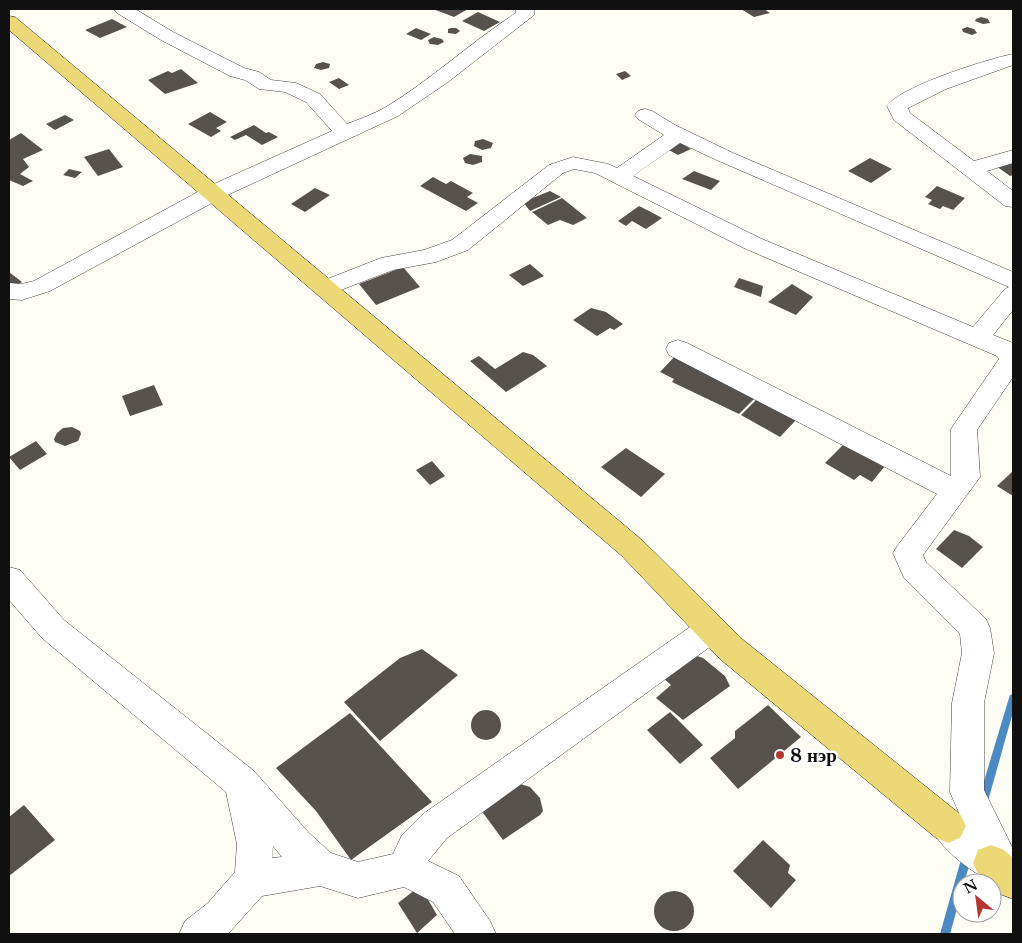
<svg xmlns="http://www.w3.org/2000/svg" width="1022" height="943" font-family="'Libre Baskerville',serif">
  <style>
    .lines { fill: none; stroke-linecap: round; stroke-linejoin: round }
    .stream { fill: #4b8ac2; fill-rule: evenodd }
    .building { fill: #58524e }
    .minor-casing { stroke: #434343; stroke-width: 1 }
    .major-casing { stroke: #212121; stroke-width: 1 }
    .minor { fill: #fff; fill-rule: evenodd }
    .major { fill: #ecd877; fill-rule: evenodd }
    .poi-dot { fill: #b53734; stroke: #fff; stroke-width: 2 }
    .labels { text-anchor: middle; stroke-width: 5; stroke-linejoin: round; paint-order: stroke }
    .near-poi-label { font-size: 19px; font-weight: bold; fill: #101010; stroke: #fff; text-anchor: start }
  </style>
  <rect width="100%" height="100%" fill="#fefdf5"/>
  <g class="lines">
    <path class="stream" d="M1013,694V712L988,801L986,804L983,806L980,804L978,801L1009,698L1010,695Z
      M967,851L970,853L972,856L964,883H962V891L950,934H940L962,856L964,853Z"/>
  </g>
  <path class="building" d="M433,9H468L454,17Z
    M741,9H764L770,13L754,17Z
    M478,12L500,22L484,31L462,21Z
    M981,17L988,19L990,23L983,24L975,21L976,19Z
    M112,19L127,27L100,38L85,30Z
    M967,27L974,29L977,33L972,35L963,32L962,29Z
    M416,28L431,34L421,40L406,34Z
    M451,28H456L460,31L456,34L448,33V29Z
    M434,37L442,39L444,42L438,45L430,44L428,40Z
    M323,62L330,64L329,68L321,70L314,68L316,64Z
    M181,69L198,83L165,94L148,80L168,71L172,73Z
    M625,71L631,76L622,80L616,74Z
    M339,78L349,85L339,89L329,82Z
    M210,112L227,122L216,128L221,131L211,137L188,124Z
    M65,115L74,120L55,130L46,124Z
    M254,125L266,133L269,132L278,137L262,145L246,135L235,140L230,137Z
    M21,133L43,150L23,159L29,167L20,174L33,181L23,186L9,180V140Z
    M483,139L493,143L491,148L482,150L474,146L475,141Z
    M677,141L691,149L678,155L663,147Z
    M109,149L123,167L98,176L84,157Z
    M470,154L482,156V162L473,165L465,163L463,158Z
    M870,158L892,169L871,183L848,171Z
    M1013,160V175L1010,176L996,166Z
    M69,169L82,172L75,178L63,175Z
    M694,171L720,181L711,190L682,179Z
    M433,177L446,184L451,181L473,193L467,197L478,203L466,211L420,186Z
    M937,186L965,198L953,210L943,206L940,209L928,204L932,200L925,197Z
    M315,188L330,195L305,212L291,204Z
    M550,191L561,197L530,211L523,202Z
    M562,198L587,218L573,225L560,220L548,225L532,212Z
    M639,206L649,211L662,218L646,229L632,221L626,226L618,221Z
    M530,264L544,276L523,286L509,275Z
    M403,267L420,287L376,305L359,284Z
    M9,272L22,282L15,286L9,282Z
    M739,278L763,286L761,297L734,287Z
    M792,284L813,297L796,315L768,302Z
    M591,308L606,312L623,324L614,330L610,328L597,336L573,320Z
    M523,352L533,355L547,366L506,392L470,361L479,356L495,369Z
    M677,354L760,393L739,414L672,382L674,379L660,372Z
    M154,385L163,405L130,416L122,396Z
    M758,398L797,419L780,437L741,415Z
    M72,427L80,431L81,434L78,441L65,446L55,442L54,439L57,433L63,428Z
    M36,441L47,454L20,470L9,457Z
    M845,443L884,467L872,482L860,475L854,480L825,463Z
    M626,448L665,474L641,497L601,467Z
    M432,461L445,476L430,485L416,470Z
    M1013,471V496L997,486Z
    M954,530L969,536L983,547L962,568L936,549Z
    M422,649L458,675L380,741L344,702L400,658Z
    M691,654L703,658L725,676L730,686L683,720L656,698L671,685L663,678Z
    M768,705L801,737L738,789L710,758L735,738V731Z
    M471 725a15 15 0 1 1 30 0a15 15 0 1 1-30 0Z
    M670,712L703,745L680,764L647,730Z
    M350,713L432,802L351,860L316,811L276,768Z
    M514,782L530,787L540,798L543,811L540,815L503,840L478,806Z
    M24,805L55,840L9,876V817Z
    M763,840L790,865L788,873L796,880L771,908L733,871Z
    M420,886L437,915L417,933L398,903Z
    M654 911a20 20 0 1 1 40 0a20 20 0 1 1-40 0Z"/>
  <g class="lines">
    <g class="minor-casing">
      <path id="minor" d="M114,9H135L173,32L244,68L259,72L271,80L296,83L320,94L347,124C360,119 374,114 386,107C432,79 471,42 516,13V9H534V15L448,82L398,116L221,198L50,291L22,300L9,299V283L21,284L34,281L205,188L332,131L306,102L285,92L259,89L245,80L230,76L161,40L117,13Z
        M1013,54V65L946,89L908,108L910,113L974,161L1013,150V163L987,171L1013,191V207L1005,206L894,120L887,106C901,86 988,59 1013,54Z
        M645,109L652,111L675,125L733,153L1013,272V310L993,335L1013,343V377L977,430L980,477L923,555L926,562L986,619L990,628L994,653L984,703V790L1013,849V893L1008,895L995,890L991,881C970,872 939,847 930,826L936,814L948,809L959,813L950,792L952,703L962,653L960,634L904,578L893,553L898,545L937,494L669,355L666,349L669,343L678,340L687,343L951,476V429L999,359L997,356L746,249L595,173L574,169L563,173L468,250L436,262L393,270L325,296L317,293L313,288L317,283L381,258L424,250L452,240L549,165L573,157L608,164L617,168L664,135L638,119L635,115L638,111ZM680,143L719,161L1009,287L1005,289L973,327L762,239L633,176Z
        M9,567L20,570L64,620L254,771L309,833L331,853L358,862L393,854L402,835L423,814L700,620L711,616L722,620L726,629L722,638L447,838L428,861L459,876L490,921L496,934H455L433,902L404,887L358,898L320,886L262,896L228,934H179L185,921L208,903L235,872L237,844L226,792L42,638L9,600ZM273,846L282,857L272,858Z"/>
    </g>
    <g class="major-casing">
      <path id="major" d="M9,16L15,17L642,540L742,639L960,814L966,826L960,838L948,843L936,838L720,659L622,556L9,30Z
        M991,845L1004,850L1013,858V899L1000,894L992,887V883C981,883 977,872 973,863L978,850Z"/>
    </g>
    <use href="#minor" class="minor"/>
    <use href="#major" class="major"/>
  </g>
  <circle class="poi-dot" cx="780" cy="755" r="5"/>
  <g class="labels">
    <g class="near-poi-label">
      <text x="790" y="762">8 нэр</text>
    </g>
  </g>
  <rect width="1022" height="943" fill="none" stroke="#101010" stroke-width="20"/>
  <g transform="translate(977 898) rotate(331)"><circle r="24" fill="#ffffff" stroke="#9f9f9f"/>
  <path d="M0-4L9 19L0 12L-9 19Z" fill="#b53734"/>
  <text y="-8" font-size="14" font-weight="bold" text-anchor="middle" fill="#101010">N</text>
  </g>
</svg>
